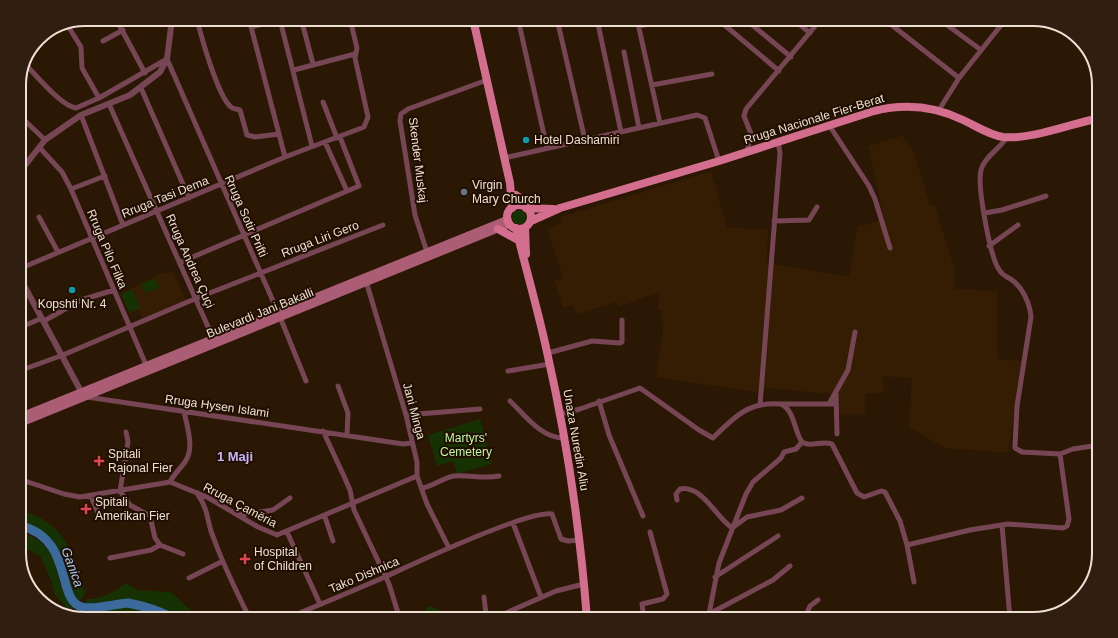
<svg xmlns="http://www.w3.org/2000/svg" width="1118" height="638" font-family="Helvetica,sans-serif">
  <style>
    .built { fill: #351d03 }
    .green { fill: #163202 }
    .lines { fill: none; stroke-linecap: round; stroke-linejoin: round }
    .river { stroke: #3d6a9c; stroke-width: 9 }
    .minor { stroke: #774655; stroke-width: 5 }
    .tertiary { stroke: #774655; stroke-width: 6 }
    .secondary { stroke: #ab5d75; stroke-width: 7 }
    .primary { stroke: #d46e8e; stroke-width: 8 }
    .culture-dot { fill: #0f9aa8; stroke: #200e00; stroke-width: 1.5 }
    .worship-dot { fill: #6b7280; stroke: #200e00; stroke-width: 1.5 }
    .health-dot { fill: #e0444e; stroke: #200e00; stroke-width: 1.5 }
    .labels { text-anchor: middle; stroke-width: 4; stroke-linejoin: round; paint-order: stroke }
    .street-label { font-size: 12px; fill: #eee1d4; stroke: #200e00 }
    .poi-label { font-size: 12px; fill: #eee1d4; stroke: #200e00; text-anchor: start }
    .park-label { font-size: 12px; fill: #bff7a3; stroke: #200e00 }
    .neighbourhood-label { font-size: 13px; font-weight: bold; fill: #c7b4fa; stroke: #200e00 }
    .water-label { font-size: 13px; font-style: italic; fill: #a5ccf8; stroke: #200e00 }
    .rim { fill: none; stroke: #eee1d4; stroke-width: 2 }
  </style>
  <rect width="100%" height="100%" fill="#2a1704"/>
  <path class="built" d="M904,135V140L914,152L930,205H935L954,267L955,289L997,291L998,359L1021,361L1008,453L945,448L909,427L912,378L883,376L884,393H866L865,414H840L831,394L767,388L755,392L656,377L664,323L661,321L663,311L658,310L659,292L619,307L617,302L577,314L572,305L563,308L554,280L563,278L547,228L562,223L560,217L711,171L727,227L768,230L767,263L849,277L857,227L884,219L868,146Z
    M174,272L186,301L142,319L138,310L129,314L121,293L162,273Z"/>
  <path class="green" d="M512 217a7 7 0 1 1 14 0a7 7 0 1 1-14 0Z
    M155,278L159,288L145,293L141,284Z
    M132,289L140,308L129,312L121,294Z
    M480,419L492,464L457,474L453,461L437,466L428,435Z
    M19,510C50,518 65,534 75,563C77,568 76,574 78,579C79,584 83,588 86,592L80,601C69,594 69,579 66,567C60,545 42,526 19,522Z
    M19,531C67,547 49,578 73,608L70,612L54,593L51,580L40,556L29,550H24L19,557Z
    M126,583L137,590L171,592L200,619H120L121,617L117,612L85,614L77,612L87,599C102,599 115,592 126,583Z
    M429,606L462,619H420L421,614Z"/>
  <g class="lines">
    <path class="river" d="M19,525C75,539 55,600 82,607C93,610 115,604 128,603C148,607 156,610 175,619"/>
    <path class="minor" d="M116,19L145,73
      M197,19C201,36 218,97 231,107C233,109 237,109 240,110L247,135L255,137L279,134
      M249,19L285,157
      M518,19L547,148
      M557,19L585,140
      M597,19L621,132
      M637,19L660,123
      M745,19L791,57
      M793,19L810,33
      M884,19L959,78
      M939,19L981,50
      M995,19L1002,24
      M172,21L179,19
      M721,22L779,71
      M68,26L81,47L82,68L99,98
      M303,26L313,64
      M639,26L674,19
      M251,27L276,21L281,24L312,146
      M103,41L123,30
      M624,52L639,128
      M26,65C37,76 61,106 76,108L99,98L167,59L280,317L306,381
      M294,70L355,54
      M652,85L712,74
      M141,88L189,198
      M323,102L337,138
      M109,104L213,338
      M939,110L959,78L1006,19
      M19,115L45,140
      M81,115L123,225
      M1092,119L1099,110
      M829,125L869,186L875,199L890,248
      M325,142L347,191
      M39,147L62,172L71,189L146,365
      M747,152L751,134L744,116L746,109L821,19
      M504,158L697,115L705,118L719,161
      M71,189L105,176
      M985,213L1002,210L1046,196
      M39,217L58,252
      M774,221L809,220L817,207
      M989,246L1018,225
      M427,252L415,215L400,121L401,114L408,109L487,80
      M181,262L359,186L340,137
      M19,269L285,157L364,127L368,117L355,58L357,48L350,19
      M366,281L406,415L417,462V476L427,504L449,548
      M44,321L81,300L114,290
      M19,328L42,318
      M548,353L592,341L620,343L622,342V320
      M19,371L63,355L197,298L383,225
      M508,371L550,364
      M338,386L348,413L347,435
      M836,393L837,434
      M87,397L403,444L412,443
      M510,401C525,415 542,439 564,438
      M599,401L609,435L643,516
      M782,404H836
      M829,404L848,370L855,332
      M760,405L780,153L778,142
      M560,414L580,409L640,388L699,430L713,438C734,417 749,401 781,404C795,411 794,431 802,442C811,448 822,440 832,444L857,493L864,497L881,491L885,492L900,521L907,545L970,530L1008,524L1063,528L1067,526L1069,519L1060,454L1022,452L1015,448V446L1017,406L1031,317C1030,304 1023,288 1012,280C1008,277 1003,276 1000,271C990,259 977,185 981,170C984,157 1000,149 1007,137
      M406,415L480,409
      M323,431L343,474L350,490L354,510L389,584L398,613L395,617L392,619
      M1060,454L1073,449L1099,445
      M19,479L64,494L80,497L170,482L207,497L258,527L277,535L417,476
      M170,482C174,474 180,469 185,462C195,448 187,427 184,411
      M422,488C433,486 445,477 454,476C470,475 484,479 499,476
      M197,493C210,512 206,521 214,539C224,567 237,593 250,619
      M91,496L98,513L107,517
      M677,500L676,494L680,489C701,484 717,518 732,528L747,517L781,510L802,498
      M239,515L273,510L290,498
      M325,517L333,541
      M513,523L541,597
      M1002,525L1010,619
      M287,532L320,604
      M160,545L183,554
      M907,545L914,582
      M110,558L151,550L160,545L155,538L150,516L130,505L120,491L128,442L126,432
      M715,577L778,536
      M189,578L223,561
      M484,597L486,614L492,619L556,591L584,584
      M709,614L773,580L790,566
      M285,619C319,605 353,591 387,576C413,564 530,509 552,514L561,539L568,541L580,540
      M644,619L642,604L663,599L667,594L650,532
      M708,619L719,563L746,494L753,482L781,458L784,452L796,449L802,442
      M804,619L810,606L818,600"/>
    <path class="tertiary" d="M19,173L45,140L81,115L130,95L160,72L167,59L172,19
      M19,276L83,395"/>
    <path class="secondary" d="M19,417L508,219
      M19,424L510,224"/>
    <path class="primary" d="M473,19L510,183L512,208
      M516,195L533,206
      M507 217a12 12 0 1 1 24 0a12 12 0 1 1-24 0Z
      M526,208L553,209
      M531,221L560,208L719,161L874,111C906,103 934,106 963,120C976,126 989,135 1003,137C1030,140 1071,124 1099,118
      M516,228C526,270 538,310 547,352C567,440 580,529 587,619
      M525,228L526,254
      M498,229L518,240"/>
  </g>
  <g class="culture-dot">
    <circle cx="526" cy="140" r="4"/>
    <circle cx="72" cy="290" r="4"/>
  </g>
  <circle class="worship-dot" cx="464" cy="192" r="4"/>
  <g class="health-dot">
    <path d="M97 455h4v4h4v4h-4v4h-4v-4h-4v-4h4z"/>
    <path d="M84 503h4v4h4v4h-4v4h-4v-4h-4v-4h4z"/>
    <path d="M243 553h4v4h4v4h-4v4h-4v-4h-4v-4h4z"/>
  </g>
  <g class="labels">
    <g class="street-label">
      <text transform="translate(814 119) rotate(-17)" y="4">Rruga Nacionale Fier-Berat</text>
      <text transform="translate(418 160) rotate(83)" y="4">Skender Muskaj</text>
      <text transform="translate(165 197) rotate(-22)" y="4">Rruga Tasi Dema</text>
      <text transform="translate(246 216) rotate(66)" y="4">Rruga Sotir Prifti</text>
      <text transform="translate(320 239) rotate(-21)" y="4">Rruga Liri Gero</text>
      <text transform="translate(107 249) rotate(67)" y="4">Rruga Pilo Filka</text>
      <text transform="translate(190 261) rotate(66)" y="4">Rruga Andrea Çuçi</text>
      <text transform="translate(260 313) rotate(-22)" y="4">Bulevardi Jani Bakalli</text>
      <text transform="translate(217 406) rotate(8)" y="4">Rruga Hysen Islami</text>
      <text transform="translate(414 411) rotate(75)" y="4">Jani Minga</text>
      <text transform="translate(576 440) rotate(80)" y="4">Unaza Nuredin Aliu</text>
      <text transform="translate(240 505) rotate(28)" y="4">Rruga Çamëria</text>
      <text transform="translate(364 575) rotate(-23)" y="4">Tako Dishnica</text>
    </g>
    <g class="poi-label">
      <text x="534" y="144">Hotel Dashamiri</text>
      <text x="472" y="189">Virgin<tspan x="472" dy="14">Mary Church</tspan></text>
      <text x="72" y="308" text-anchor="middle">Kopshti Nr. 4</text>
      <text x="108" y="458">Spitali<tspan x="108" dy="14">Rajonal Fier</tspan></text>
      <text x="95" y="506">Spitali<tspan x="95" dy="14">Amerikan Fier</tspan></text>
      <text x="254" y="556">Hospital<tspan x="254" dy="14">of Children</tspan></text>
    </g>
    <g class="park-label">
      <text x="466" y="442">Martyrs'<tspan x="466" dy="14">Cemetery</tspan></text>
    </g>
    <g class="neighbourhood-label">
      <text x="235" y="461">1 Maji</text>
    </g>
    <g class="water-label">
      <text transform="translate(73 567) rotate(70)" y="5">Ganica</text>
    </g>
  </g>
  <path d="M0 0H1118V638H0ZM85 26H1033A59 59 0 0 1 1092 85V553A59 59 0 0 1 1033 612H85A59 59 0 0 1 26 553V85A59 59 0 0 1 85 26Z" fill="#301f11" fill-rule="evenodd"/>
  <path class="rim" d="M85 26H1033A59 59 0 0 1 1092 85V553A59 59 0 0 1 1033 612H85A59 59 0 0 1 26 553V85A59 59 0 0 1 85 26Z"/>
</svg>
